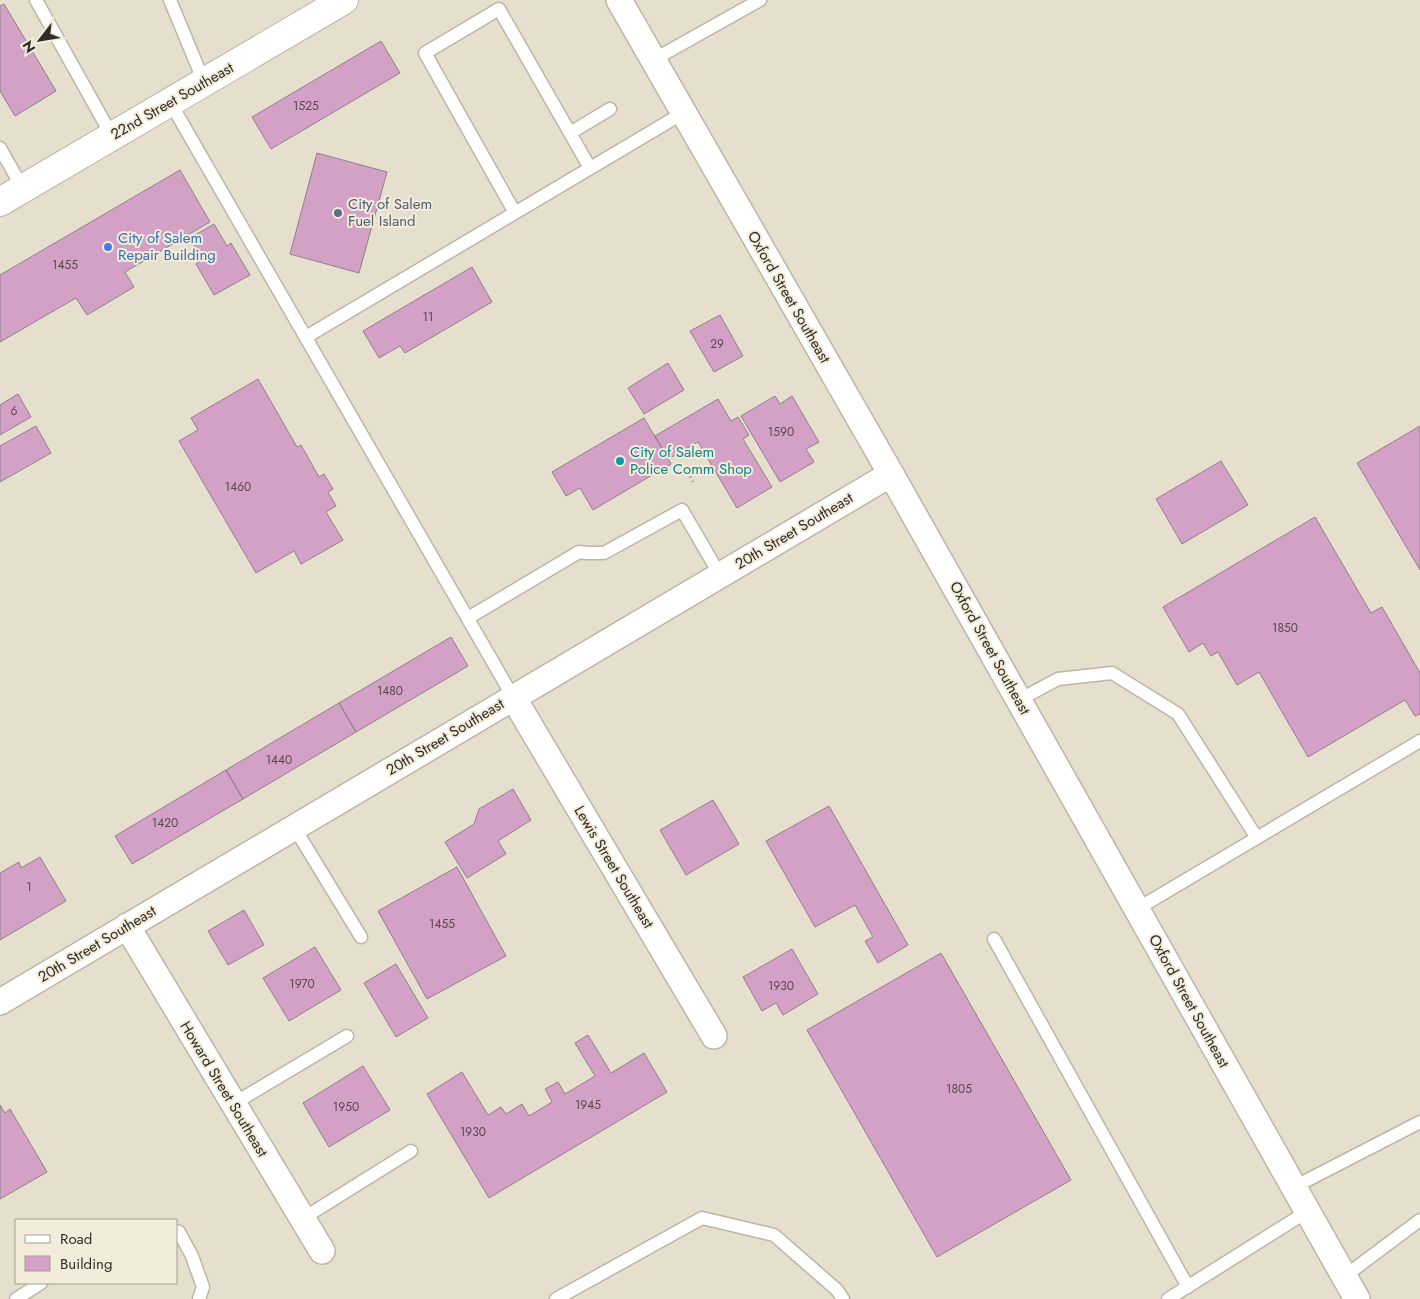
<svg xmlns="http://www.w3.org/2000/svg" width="1420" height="1299" font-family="Jost,sans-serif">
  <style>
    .building { fill: #d3a0c6; stroke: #90808b }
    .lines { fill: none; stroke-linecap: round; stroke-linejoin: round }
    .lane-casing { stroke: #beb6a5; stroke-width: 15 }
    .street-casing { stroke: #beb6a5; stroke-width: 28 }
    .secondary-casing { stroke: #beb6a5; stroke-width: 30 }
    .path { stroke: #908b7e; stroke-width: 3; stroke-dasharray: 1 4; stroke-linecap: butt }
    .lane { stroke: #fff; stroke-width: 12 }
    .street { stroke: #fff; stroke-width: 25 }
    .secondary { stroke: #fff; stroke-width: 28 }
    .service-dot { fill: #5c6f8a; stroke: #f4ecda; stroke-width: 2 }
    .shop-dot { fill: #3f7fe0; stroke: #f4ecda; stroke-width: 2 }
    .culture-dot { fill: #0f9aa8; stroke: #f4ecda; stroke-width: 2 }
    .labels { text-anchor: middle; stroke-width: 4; stroke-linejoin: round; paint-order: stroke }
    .number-label { font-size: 12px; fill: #58494d }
    .street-label { font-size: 15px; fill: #2f2c25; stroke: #f4ecda }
    .service-label { font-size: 15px; fill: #4e5e75; stroke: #f4ecda; text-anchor: start }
    .shop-label { font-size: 15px; fill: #366cbe; stroke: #f4ecda; text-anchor: start }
    .culture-label { font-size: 15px; fill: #0d838f; stroke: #f4ecda; text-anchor: start }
  </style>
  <rect width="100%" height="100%" fill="#e6dfcd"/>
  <path class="building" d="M4,4L56,91L15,116L0,91V6Z
    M381,41L400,73L271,149L252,117Z
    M317,153L387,172L359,273L290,254Z
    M180,170L210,222L125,272L134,287L87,315L76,298L0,342V275Z
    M214,224L227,246L231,243L250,275L214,295L196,264L202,260L190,238Z
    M472,267L492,302L405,353L400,346L379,358L363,331Z
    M720,315L743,356L714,372L690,331Z
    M668,363L684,390L644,414L628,388Z
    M258,379L297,447L301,445L319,477L324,474L333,489L328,492L336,506L326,512L343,540L301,564L294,551L256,573L179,441L198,430L191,418Z
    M18,394L31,417L0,435V405Z
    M775,396L780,404L792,396L819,442L806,449L814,462L780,482L741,416Z
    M718,399L731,421L738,417L749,435L743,439L772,487L737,508L698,442L668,459L655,436Z
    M644,418L671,464L593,510L580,488L566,496L552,472Z
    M36,426L51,453L0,482V446Z
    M1420,426V570L1357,463Z
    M1221,461L1248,505L1182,544L1156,499Z
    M1315,517L1371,613L1382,607L1420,673V714L1415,716L1405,700L1308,757L1259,672L1237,685L1218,652L1211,656L1203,643L1189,652L1163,607Z
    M451,637L468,666L356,732L339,703Z
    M339,703L356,732L243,799L226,770Z
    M226,770L243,799L132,864L115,836Z
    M513,789L531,820L498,841L506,854L467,878L445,842L474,824L479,809Z
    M713,800L739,844L686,875L660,830Z
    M829,806L908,945L878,963L865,941L873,937L855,905L815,927L766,841Z
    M40,857L66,901L0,940V873L19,862L21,868Z
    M457,867L506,956L427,999L378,911Z
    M244,910L264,945L228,965L208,931Z
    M315,947L341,990L289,1021L263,978Z
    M792,949L818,994L783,1015L776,1003L762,1011L743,977Z
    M941,953L1071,1180L937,1257L807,1030Z
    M396,964L428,1018L396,1037L364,983Z
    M588,1035L611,1073L644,1053L667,1092L489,1198L427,1094L462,1072L488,1115L501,1107L506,1114L522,1104L529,1116L552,1102L545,1089L558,1082L565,1094L595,1076L575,1043Z
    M363,1066L390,1110L329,1147L303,1103Z
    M0,1105L5,1113L10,1109L47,1172L0,1199Z"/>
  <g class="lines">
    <g class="lane-casing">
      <path id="lane" d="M36,0L112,136
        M170,0L204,82
        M653,60L760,0
        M170,102L513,697
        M570,133L610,109
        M0,148L23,189
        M515,213L425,53L499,9L590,168
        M306,337L683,113
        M468,618L579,552L587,553H604L682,510L720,575
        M1019,700L1058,679L1112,673L1178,714L1257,838
        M294,827L361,937
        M1137,909L1420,741
        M994,939L1188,1287
        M233,1104L347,1036
        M1294,1187L1420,1122
        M302,1219L411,1151
        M176,1231L179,1232L192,1256L203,1287L199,1299
        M1345,1276L1420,1220
        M16,1299L41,1283
        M556,1299L702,1218L774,1235L837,1290L843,1299
        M1168,1299L1308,1211"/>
    </g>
    <g class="street-casing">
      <path id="street" d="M619,0L891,474L1357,1299
        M513,697L714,1036
        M127,926L322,1251
        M0,1002L891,474"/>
    </g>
    <g class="secondary-casing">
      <path id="secondary" d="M0,202L344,0"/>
    </g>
    <path class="path" d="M685,468L695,485"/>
    <use href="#lane" class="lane"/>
    <use href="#street" class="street"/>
    <use href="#secondary" class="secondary"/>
  </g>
  <circle class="service-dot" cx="338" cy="213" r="5"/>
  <circle class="shop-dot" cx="108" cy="247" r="5"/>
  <circle class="culture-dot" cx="620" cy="461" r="5"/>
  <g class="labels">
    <g class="number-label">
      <text x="306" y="110">1525</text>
      <text x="65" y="269">1455</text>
      <text x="428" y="321">11</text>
      <text x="717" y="348">29</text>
      <text x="14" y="415">6</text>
      <text x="781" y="436">1590</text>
      <text x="238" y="491">1460</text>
      <text x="1285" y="632">1850</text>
      <text x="390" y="695">1480</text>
      <text x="279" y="764">1440</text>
      <text x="165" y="827">1420</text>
      <text x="29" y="891">1</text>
      <text x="442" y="928">1455</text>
      <text x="302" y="988">1970</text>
      <text x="781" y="990">1930</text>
      <text x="959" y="1093">1805</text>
      <text x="588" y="1109">1945</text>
      <text x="346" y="1111">1950</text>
      <text x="473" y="1136">1930</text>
    </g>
    <g class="street-label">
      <text transform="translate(172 101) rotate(-30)" y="5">22nd Street Southeast</text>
      <text transform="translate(789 297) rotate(60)" y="5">Oxford Street Southeast</text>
      <text transform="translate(794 531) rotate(-31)" y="5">20th Street Southeast</text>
      <text transform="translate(990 648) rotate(61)" y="5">Oxford Street Southeast</text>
      <text transform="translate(445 737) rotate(-31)" y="5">20th Street Southeast</text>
      <text transform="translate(614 867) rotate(59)" y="5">Lewis Street Southeast</text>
      <text transform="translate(97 944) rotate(-31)" y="5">20th Street Southeast</text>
      <text transform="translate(1189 1001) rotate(61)" y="5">Oxford Street Southeast</text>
      <text transform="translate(224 1089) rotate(59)" y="5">Howard Street Southeast</text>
    </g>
    <g class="service-label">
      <text x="348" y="209">City of Salem<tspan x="348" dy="17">Fuel Island</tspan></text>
    </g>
    <g class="shop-label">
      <text x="118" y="243">City of Salem<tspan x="118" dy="17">Repair Building</tspan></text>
    </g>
    <g class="culture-label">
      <text x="630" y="457">City of Salem<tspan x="630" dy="17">Police Comm Shop</tspan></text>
    </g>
  </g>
  <rect x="15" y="1219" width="162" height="65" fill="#f4ecda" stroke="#a59f92"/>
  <rect x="25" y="1235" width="25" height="8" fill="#ffffff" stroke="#a59f92"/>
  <text x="60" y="1244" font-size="15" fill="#2f2c25">Road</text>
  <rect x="25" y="1256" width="25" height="15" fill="#d3a0c6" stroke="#a59f92"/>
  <text x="60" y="1269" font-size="15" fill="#2f2c25">Building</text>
  <g transform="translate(40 40) rotate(239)" stroke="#f4ecda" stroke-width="4" paint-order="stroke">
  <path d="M0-4L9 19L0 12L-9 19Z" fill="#2f2c25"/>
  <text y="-8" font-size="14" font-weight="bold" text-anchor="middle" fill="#2f2c25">N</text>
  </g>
</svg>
